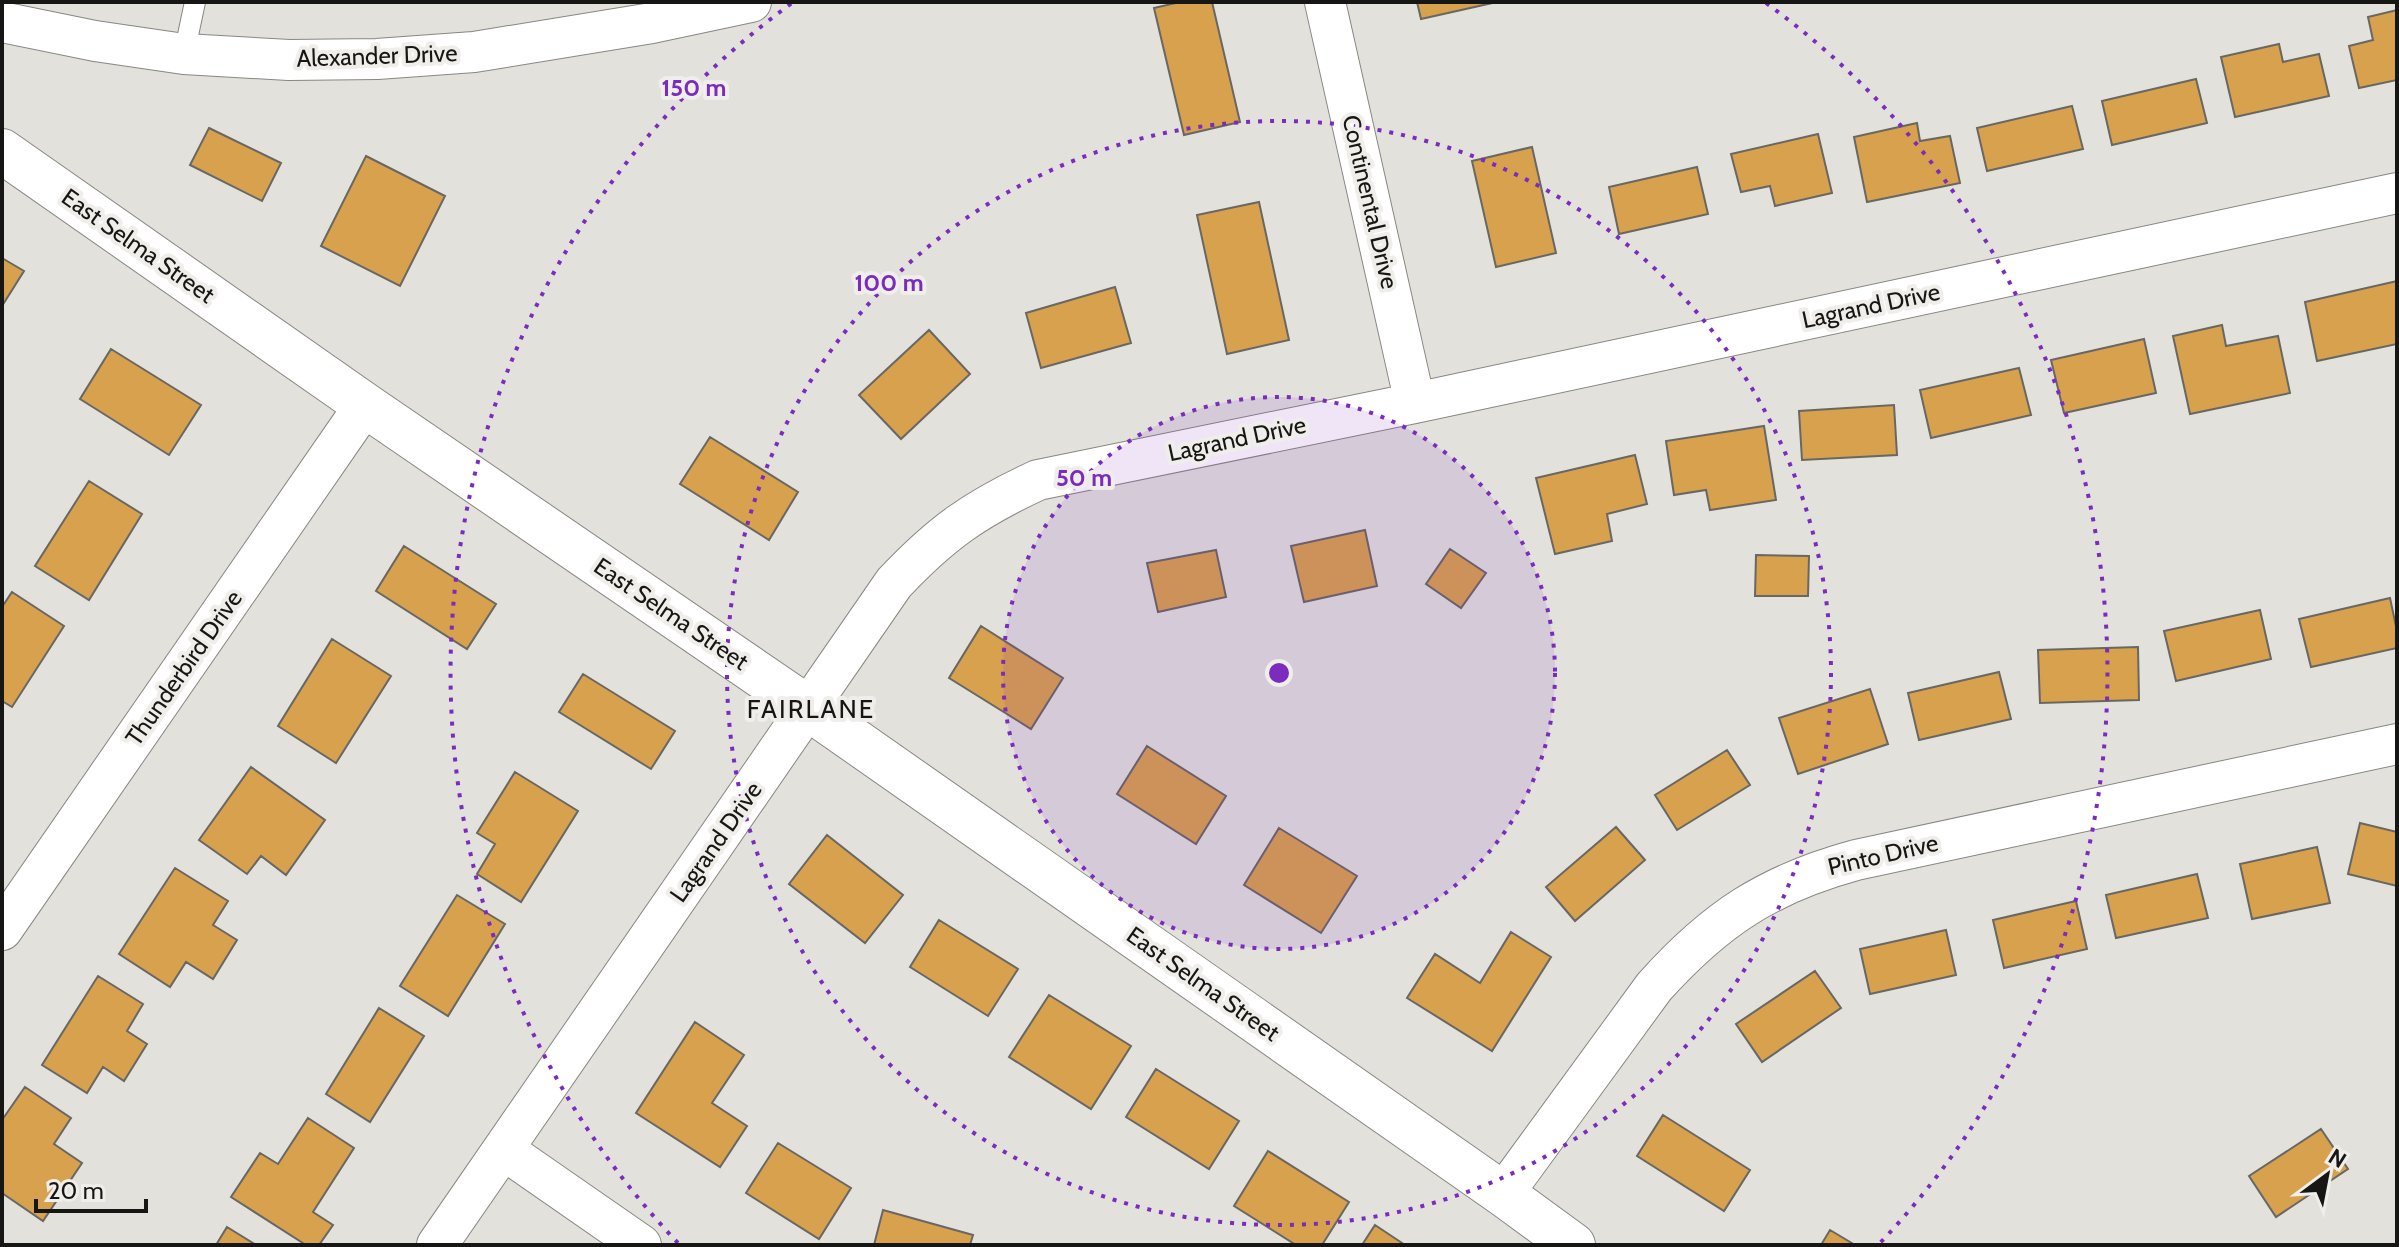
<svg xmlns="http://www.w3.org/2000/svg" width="2399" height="1247" font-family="Cabin,sans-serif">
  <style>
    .building { fill: #d8a14d; stroke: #696763; stroke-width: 2 }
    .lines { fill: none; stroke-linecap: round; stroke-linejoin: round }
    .lane-casing { stroke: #888783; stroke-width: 22 }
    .street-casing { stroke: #888783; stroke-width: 42 }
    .secondary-casing { stroke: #888783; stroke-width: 46 }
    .lane { stroke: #fff; stroke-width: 20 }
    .street { stroke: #fff; stroke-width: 40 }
    .secondary { stroke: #fff; stroke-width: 44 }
    .ring { fill: none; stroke: #7b2cbf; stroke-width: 4; stroke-dasharray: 4 8 }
    .labels { text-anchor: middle; stroke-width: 8; stroke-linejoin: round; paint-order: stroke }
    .street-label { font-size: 24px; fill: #161614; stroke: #f0eeea }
    .neighbourhood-label { font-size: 26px; letter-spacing: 2px; fill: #161614; stroke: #f0eeea }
    .centre { fill: #7b2cbf; stroke: #f0eeea; stroke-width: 4 }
    .ring-label { font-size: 24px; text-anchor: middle; font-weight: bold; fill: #7b2cbf; stroke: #f0eeea; stroke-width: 8; stroke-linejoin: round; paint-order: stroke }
  </style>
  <rect width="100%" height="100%" fill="#e2e1dc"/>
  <path class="building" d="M1180,2H1212L1240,122L1184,135L1154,8Z
    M1417,2H1497L1421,19Z
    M2397,10V80L2359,88L2349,46L2373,40L2368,17Z
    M2279,44L2283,62L2319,54L2329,96L2235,117L2221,57Z
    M2196,79L2207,123L2112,145L2102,101Z
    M2072,106L2083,149L1987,171L1977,128Z
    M1917,123L1920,141L1950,136L1960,183L1867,202L1854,137Z
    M209,128L281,163L262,201L190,165Z
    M1818,134L1832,193L1775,206L1770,186L1741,192L1731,154Z
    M1532,147L1556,253L1496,267L1472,161Z
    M366,156L445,196L400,286L321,246Z
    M1697,167L1708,214L1619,234L1609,187Z
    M1259,202L1289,340L1227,354L1197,215Z
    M2,258L24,271L2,306Z
    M2397,281V344L2317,361L2305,302Z
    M1115,287L1131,343L1041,368L1026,313Z
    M2222,325L2226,346L2278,336L2290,393L2190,414L2173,336Z
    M929,330L970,374L901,439L859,395Z
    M2144,339L2156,393L2064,413L2051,360Z
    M111,349L201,405L169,455L80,399Z
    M2019,368L2031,415L1931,438L1920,390Z
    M1894,405L1897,455L1802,460L1799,411Z
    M1764,426L1776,500L1710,510L1706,490L1674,495L1666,441Z
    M710,437L798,492L769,540L680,484Z
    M1635,455L1647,504L1607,514L1612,541L1555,554L1536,478Z
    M89,481L142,514L89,600L35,566Z
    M1365,530L1377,586L1304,602L1291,546Z
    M404,546L496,604L467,649L376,591Z
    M1450,549L1486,573L1461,608L1426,584Z
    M1216,550L1226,597L1158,612L1147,563Z
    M1756,555L1809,556L1808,596H1755Z
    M12,592L64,626L12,707L2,701V607Z
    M2390,598L2397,631V648L2311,667L2299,619Z
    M2260,610L2271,659L2176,681L2164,631Z
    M981,626L1063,678L1031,729L949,678Z
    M332,639L391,676L336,763L278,726Z
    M2138,647L2139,700L2040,703L2038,650Z
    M1999,672L2011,719L1919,740L1908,693Z
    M583,674L675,731L651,769L559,712Z
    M1870,689L1888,744L1798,774L1779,718Z
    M1147,746L1226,796L1196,844L1117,794Z
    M1727,750L1750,785L1677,830L1655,795Z
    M251,767L325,820L286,875L261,856L247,874L199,840Z
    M515,772L578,811L521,902L477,874L495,844L477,833Z
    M2360,823L2397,832V886L2348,874Z
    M1616,827L1645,860L1575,921L1546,887Z
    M1279,828L1357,876L1321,933L1244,885Z
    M827,835L903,895L865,943L789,884Z
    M2317,847L2330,903L2252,919L2240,864Z
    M175,868L228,901L213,925L237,940L213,979L186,962L170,987L119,954Z
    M2197,874L2208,918L2116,938L2106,895Z
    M457,895L505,924L448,1016L400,986Z
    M2076,901L2087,949L2004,968L1993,920Z
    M939,920L1018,969L988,1016L910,967Z
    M1946,930L1956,975L1870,994L1860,949Z
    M1511,932L1551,957L1492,1051L1407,998L1435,954L1480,983Z
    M1815,971L1841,1008L1762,1062L1736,1024Z
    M98,976L143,1004L127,1031L147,1044L124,1081L103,1067L87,1093L42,1065Z
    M1049,995L1131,1046L1091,1109L1009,1057Z
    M379,1008L424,1036L370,1122L326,1094Z
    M695,1022L744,1055L712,1103L747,1126L720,1167L636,1113Z
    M1156,1069L1239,1121L1209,1169L1126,1117Z
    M25,1087L71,1118L54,1144L82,1163L43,1221L2,1193V1120Z
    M1663,1115L1750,1170L1724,1211L1637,1156Z
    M308,1118L354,1148L313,1212L333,1225L319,1245H306L231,1197L260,1153L278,1164Z
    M2321,1129L2348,1169L2276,1217L2249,1176Z
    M778,1143L851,1188L819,1239L746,1193Z
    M1268,1151L1349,1202L1322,1245H1296L1234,1206Z
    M883,1210L973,1235L970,1245H874Z
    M1375,1225L1405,1245H1362Z
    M227,1227L256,1245H216Z
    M1830,1230L1855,1245H1821Z"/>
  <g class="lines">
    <g class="lane-casing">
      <path id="lane" d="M184,54L195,2"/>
    </g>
    <g class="street-casing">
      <path id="street" d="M1325,2L1415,403
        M2,22L95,41L184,54L289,60L377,59L474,52L652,23L751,2
        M2,930L365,405
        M504,1150L641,1245
        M1503,1194L1654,987C1715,919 1768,884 1856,860L2397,744
        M437,1245L894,583C941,533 975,509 1038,480L1415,403L2397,193"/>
    </g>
    <g class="secondary-casing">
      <path id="secondary" d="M2,151L365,405L808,708L1503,1194L1573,1245"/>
    </g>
    <use href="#lane" class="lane"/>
    <use href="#street" class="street"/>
    <use href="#secondary" class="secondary"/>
  </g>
  <circle cx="1279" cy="673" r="276" fill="#7b2cbf" fill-opacity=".12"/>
  <g class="ring">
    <circle cx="1279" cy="673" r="276"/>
    <circle cx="1279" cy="673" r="552"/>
    <path d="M678 1243A828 828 0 0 1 792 3M1766 3A828 828 0 0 1 1880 1243"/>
  </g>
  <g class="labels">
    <g class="street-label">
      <text transform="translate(377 56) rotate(-2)" y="8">Alexander Drive</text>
      <text transform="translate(1370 202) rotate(77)" y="8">Continental Drive</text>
      <text transform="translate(138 246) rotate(35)" y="8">East Selma Street</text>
      <text transform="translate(1871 306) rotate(-12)" y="8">Lagrand Drive</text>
      <text transform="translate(1237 439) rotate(-12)" y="8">Lagrand Drive</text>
      <text transform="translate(671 614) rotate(34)" y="8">East Selma Street</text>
      <text transform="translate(184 668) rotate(-55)" y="8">Thunderbird Drive</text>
      <text transform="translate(716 842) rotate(-55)" y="8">Lagrand Drive</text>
      <text transform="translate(1883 855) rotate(-13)" y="8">Pinto Drive</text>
      <text transform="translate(1203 984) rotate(35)" y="8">East Selma Street</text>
    </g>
    <g class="neighbourhood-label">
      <text x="811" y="718">FAIRLANE</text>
    </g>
  </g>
  <circle cx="1279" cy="673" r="12" class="centre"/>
  <g class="ring-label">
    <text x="694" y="96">150 m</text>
    <text x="889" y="291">100 m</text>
    <text x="1084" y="486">50 m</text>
  </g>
  <rect width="2399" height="1247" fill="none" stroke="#161614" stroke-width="8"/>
  <g transform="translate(2327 1175) rotate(32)" stroke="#f0eeea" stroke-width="6" paint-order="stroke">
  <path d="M0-6L14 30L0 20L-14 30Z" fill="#161614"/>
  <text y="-12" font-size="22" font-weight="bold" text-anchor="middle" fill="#161614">N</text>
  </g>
  <path d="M36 1199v12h110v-12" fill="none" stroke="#161614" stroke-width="4"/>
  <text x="48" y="1199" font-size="24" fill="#161614" stroke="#f0eeea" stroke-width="6" paint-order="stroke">20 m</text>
</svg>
